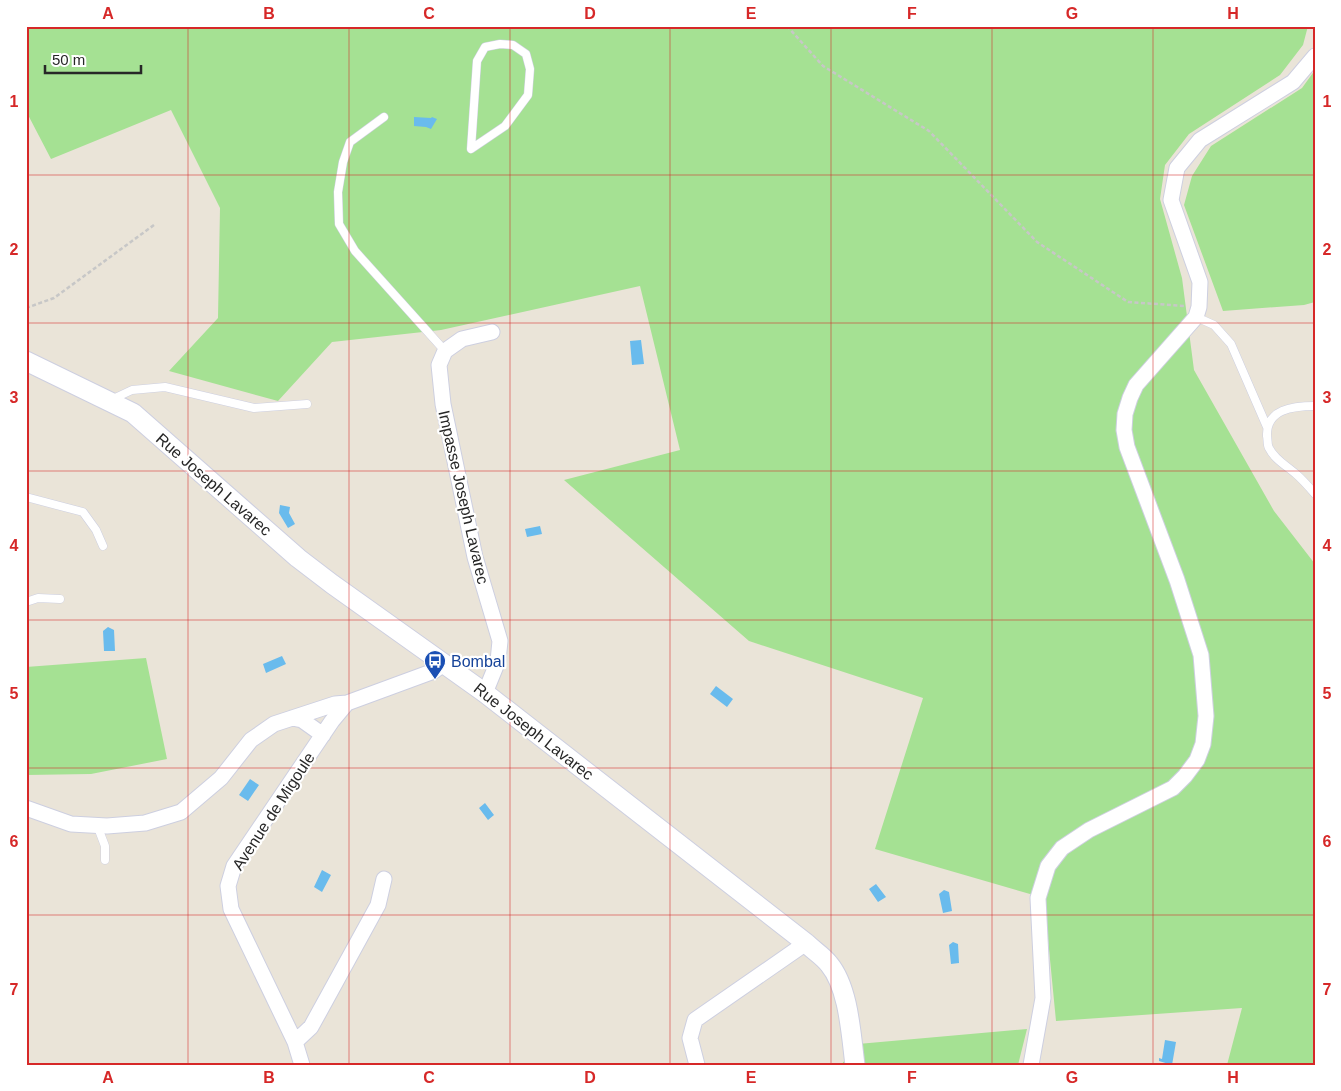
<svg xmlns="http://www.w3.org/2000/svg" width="1341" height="1091" font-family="Arial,sans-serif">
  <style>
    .green { fill: #a5e193 }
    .water { fill: #69bbed }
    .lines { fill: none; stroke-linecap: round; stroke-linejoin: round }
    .service-casing { stroke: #cdcfe0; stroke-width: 9 }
    .minor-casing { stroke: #cdcfe0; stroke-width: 17 }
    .tertiary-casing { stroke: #cdcfe0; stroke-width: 21 }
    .path { stroke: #c7c7c7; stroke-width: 2.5; stroke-dasharray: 4 2.5; stroke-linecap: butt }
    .service { stroke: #fff; stroke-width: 8 }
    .minor { stroke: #fff; stroke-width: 15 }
    .tertiary { stroke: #fff; stroke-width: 19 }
    .grid { fill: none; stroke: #d62828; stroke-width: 1; stroke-opacity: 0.55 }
    .labels { text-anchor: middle; stroke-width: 4.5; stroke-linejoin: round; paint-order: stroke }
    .street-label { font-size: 16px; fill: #272727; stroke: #fff }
    .transit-label { font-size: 16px; fill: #164399; stroke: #fff; text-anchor: start }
    .neatline { fill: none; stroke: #d62828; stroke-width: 2 }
    .grid-label { font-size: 16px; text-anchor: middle; font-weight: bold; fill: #d62828 }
  </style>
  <rect width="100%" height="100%" fill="#eae4d8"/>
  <path class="green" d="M26,26H1308L1303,45L1280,75L1189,134L1165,165L1160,199L1182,278L1194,370L1274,511L1315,564V1065H1227L1242,1008L1056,1021L1044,898L875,849L923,698L749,641L564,480L680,450L640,286L441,330L332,342L278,401L169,371L218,318L220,208L171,110L51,159L26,111Z
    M1315,70V302L1304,305L1223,311L1184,205L1192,176L1211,146L1302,88Z
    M146,658L167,759L91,774L26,775V667Z
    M1027,1029L1018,1065H841L858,1044Z"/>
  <path class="water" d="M414,117L431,118L432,117L437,119L431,129L426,127L414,126Z
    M641,340L644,364L632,365L630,341Z
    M280,505L290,507L289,513L295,524L288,528L279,513Z
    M540,526L542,534L527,537L525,529Z
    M108,627L114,630L115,651H104L103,631Z
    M282,656L286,664L266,673L263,664Z
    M716,686L733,699L727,707L710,694Z
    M250,779L259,785L248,801L239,795Z
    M485,803L494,815L488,820L479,808Z
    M322,870L331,875L322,892L314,887Z
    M876,884L886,897L878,902L869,889Z
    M944,890L949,892L952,911L943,913L939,894Z
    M953,942L958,944L959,963L951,964L949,945Z
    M1165,1040L1176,1042L1172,1065L1159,1061V1058L1162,1059Z"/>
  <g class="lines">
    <g class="service-casing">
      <path id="service" d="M500,44L513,45L526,54L530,69L528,95L505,126L471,149L477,61L485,47Z
        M384,117L350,142L343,162L338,192L339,224L355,251L445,351
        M1196,317L1214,325L1231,344L1267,427
        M113,401L115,398L132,390L165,387L254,408L307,404
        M1315,406C1293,406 1266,409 1267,436C1268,440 1267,445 1269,448C1275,460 1287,466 1296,474C1303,480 1309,487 1315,494
        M26,497L83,512L96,530L103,546
        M26,602L38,598L60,599
        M97,825L105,846V860"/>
    </g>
    <g class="minor-casing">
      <path id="minor" d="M485,693L498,661L500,641L475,557L443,404L439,365L445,351L462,339L492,332
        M292,718L302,720L323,735
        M26,808L71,824L107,826L145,823L181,812L221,778L251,740L274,724L335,704L347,703L434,671L445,663
        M295,1042L311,1027L378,905L384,879
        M302,1065L295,1042L231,909L228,886L234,866L332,721L347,703
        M697,1065L690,1038L695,1020L806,943
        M1031,1065L1043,998L1038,898L1048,866L1062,848L1089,830L1173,788L1185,776L1197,760L1203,744L1206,716L1201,655L1177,580L1127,447L1124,430L1125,414L1130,398L1136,385L1196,317L1199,307L1200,282L1171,200L1177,168L1200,140L1293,82L1315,56"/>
    </g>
    <g class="tertiary-casing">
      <path id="tertiary" d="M26,361L133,413L298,558L332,584L485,693L806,943C813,950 823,956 829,964C849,988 851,1035 855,1065"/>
    </g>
    <path class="path" d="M787,26L823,66L929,131L1037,242L1128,302L1185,306
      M26,308L54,298L154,225"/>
    <use href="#service" class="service"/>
    <use href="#minor" class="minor"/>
    <use href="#tertiary" class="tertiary"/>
  </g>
  <path class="grid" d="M188,26V1065M349,26V1065M510,26V1065M670,26V1065M831,26V1065M992,26V1065M1153,26V1065M26,175H1315M26,323H1315M26,471H1315M26,620H1315M26,768H1315M26,915H1315"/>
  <defs>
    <g id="bus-pin" transform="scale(1.125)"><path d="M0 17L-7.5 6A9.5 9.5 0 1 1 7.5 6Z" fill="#1a4fb4" stroke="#fff"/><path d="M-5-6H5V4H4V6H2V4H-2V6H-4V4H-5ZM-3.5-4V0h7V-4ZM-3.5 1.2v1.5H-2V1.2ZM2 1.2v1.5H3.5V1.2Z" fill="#fff"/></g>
  </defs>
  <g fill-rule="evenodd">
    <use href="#bus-pin" x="435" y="661"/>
  </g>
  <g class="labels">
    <g class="street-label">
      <text transform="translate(214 484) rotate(41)" y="6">Rue Joseph Lavarec</text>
      <text transform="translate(464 497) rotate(77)" y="6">Impasse Joseph Lavarec</text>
      <text transform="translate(534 731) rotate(38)" y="6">Rue Joseph Lavarec</text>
      <text transform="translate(273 811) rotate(-57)" y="6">Avenue de Migoule</text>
    </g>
    <g class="transit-label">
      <text x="451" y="667">Bombal</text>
    </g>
  </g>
  <rect width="1341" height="1091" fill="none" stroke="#ffffff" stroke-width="55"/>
  <path d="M45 65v8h96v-8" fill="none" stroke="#272727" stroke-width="2.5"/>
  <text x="52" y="65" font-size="15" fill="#272727" stroke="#ffffff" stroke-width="4" paint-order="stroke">50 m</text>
  <rect x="28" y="28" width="1286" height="1036" class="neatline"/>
  <g class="grid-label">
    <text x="108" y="19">A</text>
    <text x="269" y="19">B</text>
    <text x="429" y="19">C</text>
    <text x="590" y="19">D</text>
    <text x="751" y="19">E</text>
    <text x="912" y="19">F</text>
    <text x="1072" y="19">G</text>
    <text x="1233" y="19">H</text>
    <text x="14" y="107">1</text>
    <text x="1327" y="107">1</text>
    <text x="14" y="255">2</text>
    <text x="1327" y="255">2</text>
    <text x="14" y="403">3</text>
    <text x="1327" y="403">3</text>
    <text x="14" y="551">4</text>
    <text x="1327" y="551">4</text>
    <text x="14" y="699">5</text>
    <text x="1327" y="699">5</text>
    <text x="14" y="847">6</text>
    <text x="1327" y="847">6</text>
    <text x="14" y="995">7</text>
    <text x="1327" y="995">7</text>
    <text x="108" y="1083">A</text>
    <text x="269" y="1083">B</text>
    <text x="429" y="1083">C</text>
    <text x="590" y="1083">D</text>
    <text x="751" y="1083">E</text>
    <text x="912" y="1083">F</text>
    <text x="1072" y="1083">G</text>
    <text x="1233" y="1083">H</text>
  </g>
</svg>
